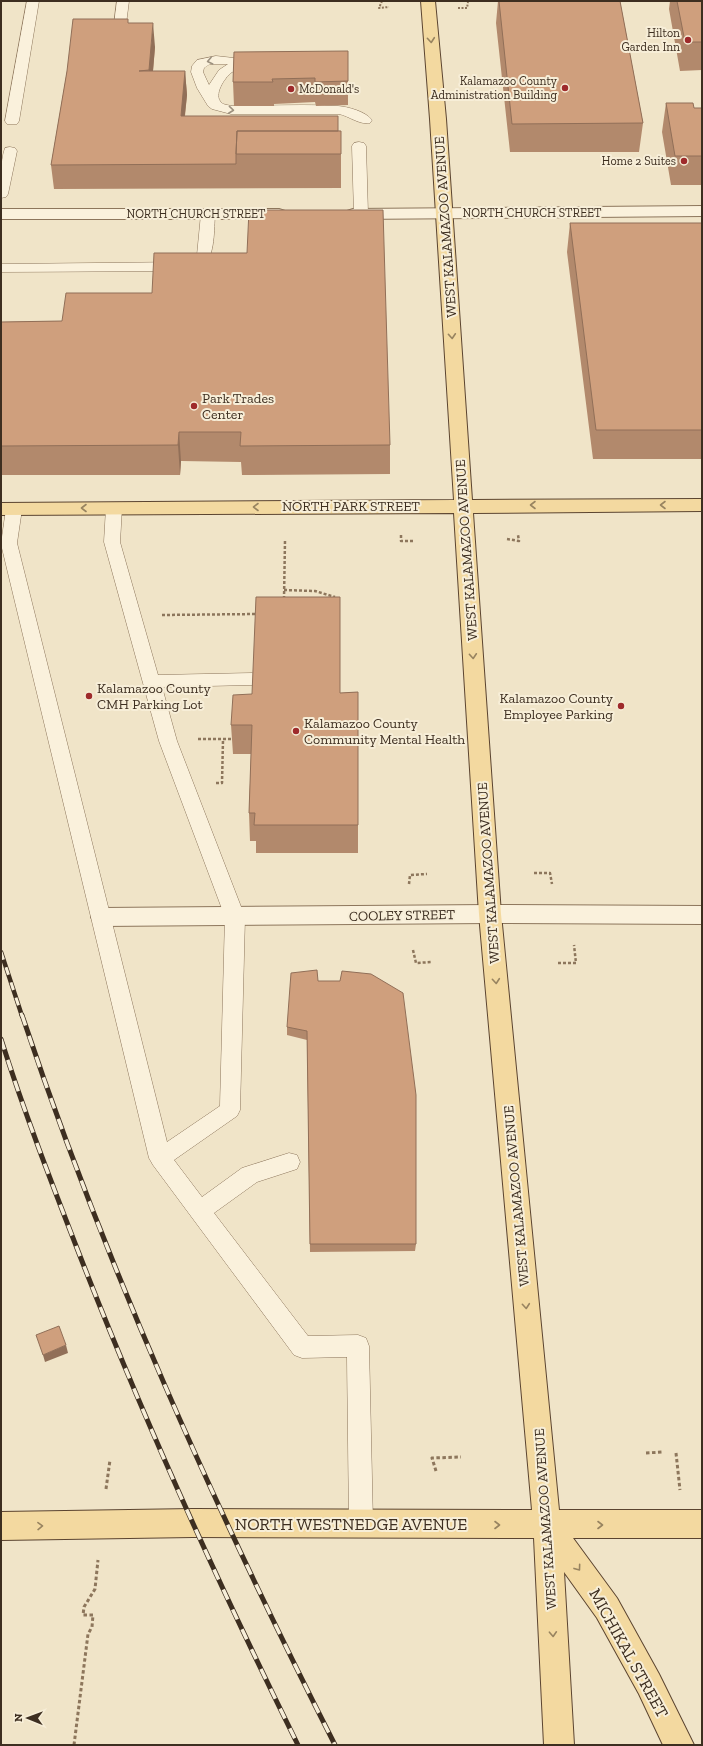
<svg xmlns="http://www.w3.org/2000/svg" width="703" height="1746" font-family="'Zilla Slab',serif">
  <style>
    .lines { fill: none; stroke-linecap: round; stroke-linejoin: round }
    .lane-casing { stroke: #8d765c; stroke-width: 1 }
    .street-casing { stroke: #8d765c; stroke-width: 2 }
    .primary-casing { stroke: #5b4430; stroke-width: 2 }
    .path-far2 { stroke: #8d765c; stroke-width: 2; stroke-dasharray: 2 1.5; stroke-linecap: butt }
    .path-far1 { stroke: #8d765c; stroke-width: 2.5; stroke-dasharray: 3 2; stroke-linecap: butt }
    .path { stroke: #8d765c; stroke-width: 3; stroke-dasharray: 3.5 2.5; stroke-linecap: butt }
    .lane { fill: #faf1dc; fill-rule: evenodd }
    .street { fill: #faf1dc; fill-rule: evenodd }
    .primary { fill: #f3d9a0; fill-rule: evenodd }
    .rail-far1-casing { stroke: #3d2e20; stroke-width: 4.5 }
    .rail-casing { stroke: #3d2e20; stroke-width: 5 }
    .rail-far1 { stroke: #f7eed8; stroke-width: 3; stroke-dasharray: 8; stroke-linecap: butt }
    .rail { stroke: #f7eed8; stroke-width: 3.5; stroke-dasharray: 11; stroke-linecap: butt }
    .wall { fill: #b2896c }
    .shaded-wall { fill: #916f58 }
    .building { fill: #cf9f7d; stroke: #916f58 }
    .oneway { stroke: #988460 }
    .oneway2 { stroke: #9c907e }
    .poi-dot { fill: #9e2a2b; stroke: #f7eed8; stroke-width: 1.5 }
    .labels { text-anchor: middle; stroke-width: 4; stroke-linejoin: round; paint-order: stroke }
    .far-poi-label { font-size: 12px; fill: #3d2e20; stroke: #f7eed8; text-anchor: end }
    .far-street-label { font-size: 12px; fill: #3d2e20; stroke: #f7eed8 }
    .street-label { font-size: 14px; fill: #3d2e20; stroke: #f7eed8 }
    .poi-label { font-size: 14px; fill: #3d2e20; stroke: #f7eed8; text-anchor: start }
    .near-street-label { font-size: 17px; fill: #3d2e20; stroke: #f7eed8 }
  </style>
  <rect width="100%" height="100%" fill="#f0e4c8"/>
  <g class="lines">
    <g class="lane-casing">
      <path id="lane" d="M27,1H39L19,121L17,124H7L5,121Z
        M117,1H129L125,32L123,35H115L113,32Z
        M216,56L252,60L254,63L252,66C246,67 240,68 234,71C226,75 214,93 220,101C222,105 228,105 232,106C267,106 303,104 338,106C348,107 365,111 372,120L370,123C359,125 349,116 339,114H231L212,109L208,106L197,88L191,72L192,66L197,60ZM210,64H228L219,70L209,85L203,72L204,68Z
        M359,142L364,143L366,146L368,214L366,217H356L354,214L352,146L354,143Z
        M10,147L15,148L17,151L8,194L6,197L1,198C1,184 0,161 5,148Z
        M208,210L213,211L215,214C214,228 215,256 204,265C198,269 190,270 183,271L1,272V264H3L188,262L197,255L201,214L203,211Z
        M114,503L120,504L122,508L120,542L158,675L252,673L258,675L261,679L258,683L252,685L162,687L177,741L245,917L240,1110L237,1116L174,1160L202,1197L242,1168L289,1153L297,1155L300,1162L297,1169L257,1182L214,1213L308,1336L358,1335L366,1338L369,1346L373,1524L370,1532L361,1536L352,1532L349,1524L347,1357L302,1358L294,1355L153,1165L149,1158L1,544L6,509L8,505L14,504L20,505L22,509L17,543L167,1142L220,1106L225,917L159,741L104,542L106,508L108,504Z"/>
    </g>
    <g class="street-casing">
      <path id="street" d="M702,206V216L353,219L347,217L345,214L347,211L353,209Z
        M1,209H279L285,211L287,214L285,217L279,219H1Z
        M490,905L702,906V924L490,923L102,926L94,923L91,917L94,911L102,908Z"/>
    </g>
    <g class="primary-casing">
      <path id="primary" d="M421,1H435L446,119L472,500L702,499V511L473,513L501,914L559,1510H702V1538H573L617,1598L659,1674L694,1745H663L639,1694L597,1618L564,1572L574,1745H544L534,1538L193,1537L1,1540V1512L193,1509L532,1510L479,914L454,513L1,515V503L454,500L430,119Z"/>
    </g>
    <path class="path-far2" d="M382,1L379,8L389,7
      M458,8H467L468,2"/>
    <path class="path-far1" d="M401,535V541H414
      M507,539L519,541L518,535
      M284,590L315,591L335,597
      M284,599L285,541
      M162,615L257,614
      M198,739H234
      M216,783H222L223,740
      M534,873H550L552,884
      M409,884L410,875L427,874
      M413,950L416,963L432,962
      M558,963H576L574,945"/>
    <path class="path" d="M646,1453L662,1452
      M676,1453L680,1490
      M436,1471L432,1458L461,1457
      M106,1489L110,1460
      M74,1745L88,1634L92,1627L93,1615H83L84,1607L95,1589L98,1560"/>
    <use href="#lane" class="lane"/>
    <use href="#street" class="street"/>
    <use href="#primary" class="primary"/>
    <g class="rail-far1-casing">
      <path id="rail-far1" d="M1,952L22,1016"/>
    </g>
    <g class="rail-casing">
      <path id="rail" d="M22,1015C106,1267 215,1508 335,1745
        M1,1039C24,1112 52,1184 80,1256C145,1423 219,1585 298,1745"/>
    </g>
    <use href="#rail-far1" class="rail-far1"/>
    <use href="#rail" class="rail"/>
  </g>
  <path class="wall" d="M498,1H620L643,123L639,152H510L496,23Z
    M670,1H702V70L680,71L669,9Z
    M128,19V23L155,47L153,71H185L187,95L185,116L341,131V188L54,189L51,165L67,71Z
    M234,52L348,81V105L316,106L315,102L274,104V106H234L233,82Z
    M666,103L694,108H702V185H671L662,132Z
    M570,223H702V459H593L567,252Z
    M62,321L390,445V474L242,475L241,462L181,461L180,475H1V322Z
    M340,597V693L358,692V853H256V841H250L249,813L251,754H233L231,725L252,694Z
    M318,981L416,1244L415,1251L310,1252L307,1040L287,1035V1027Z"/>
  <path class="shaded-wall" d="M153,23L155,47L151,94L149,70Z
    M185,71L187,95L182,140L181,116Z
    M179,432L181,461L180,475L178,445Z
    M66,1345L68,1353L45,1362L43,1355Z"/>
  <path class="building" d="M499,1H620L643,123L512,124Z
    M677,1H702V42H685Z
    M73,19H128V23H153L149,70L139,71H185L181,116H338V131H237L236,154V164L51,165L67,71Z
    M348,51V81L315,82V78L272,79L273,82H233L234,52Z
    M666,103H693L694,108H702V156H675Z
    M237,131H341V154H236Z
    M249,210H383L390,445L240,446L241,432H179L178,445L1,446V322L62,321L66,293H152L154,253H247Z
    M570,223H702V430H596Z
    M256,597H340V693L358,692V825H254L255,813H249L252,725H231L233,695L252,694Z
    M317,970L318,981H340L342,971L371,974L403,993L416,1095V1244H310L307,1031L287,1027L291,973Z
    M59,1326L66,1345L43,1355L36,1335Z"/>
  <defs><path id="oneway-chevron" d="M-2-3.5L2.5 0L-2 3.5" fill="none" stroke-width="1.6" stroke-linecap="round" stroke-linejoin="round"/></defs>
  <g class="oneway">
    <use href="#oneway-chevron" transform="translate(431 40) rotate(85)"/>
    <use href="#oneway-chevron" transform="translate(452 336) rotate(86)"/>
    <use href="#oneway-chevron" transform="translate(533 505) rotate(180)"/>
    <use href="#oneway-chevron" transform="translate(663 505) rotate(180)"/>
    <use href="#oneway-chevron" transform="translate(256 507) rotate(180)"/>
    <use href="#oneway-chevron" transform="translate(84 508) rotate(180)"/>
    <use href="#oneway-chevron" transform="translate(473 656) rotate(86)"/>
    <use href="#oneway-chevron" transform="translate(496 981) rotate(85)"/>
    <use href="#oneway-chevron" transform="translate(526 1306) rotate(85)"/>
    <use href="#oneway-chevron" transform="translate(497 1525)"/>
    <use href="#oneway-chevron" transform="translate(600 1525)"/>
    <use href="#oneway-chevron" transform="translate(40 1526) rotate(-1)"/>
    <use href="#oneway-chevron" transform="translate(578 1568) rotate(54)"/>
    <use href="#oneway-chevron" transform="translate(553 1634) rotate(87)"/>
  </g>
  <g class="oneway2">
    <use href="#oneway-chevron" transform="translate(210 61) rotate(167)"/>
    <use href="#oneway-chevron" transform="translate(231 110) rotate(6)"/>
  </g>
  <g class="poi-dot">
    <circle cx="688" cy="40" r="4"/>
    <circle cx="565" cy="88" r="4"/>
    <circle cx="291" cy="89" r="4"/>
    <circle cx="684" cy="161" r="4"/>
    <circle cx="194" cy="406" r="4"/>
    <circle cx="89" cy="696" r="4"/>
    <circle cx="621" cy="706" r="4"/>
    <circle cx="296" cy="731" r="4"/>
  </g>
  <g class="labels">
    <g class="far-poi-label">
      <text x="680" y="37">Hilton<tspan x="680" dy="14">Garden Inn</tspan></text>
      <text x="557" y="85">Kalamazoo County<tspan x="557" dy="14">Administration Building</tspan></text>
      <text x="299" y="93" text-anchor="start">McDonald's</text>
      <text x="676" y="165">Home 2 Suites</text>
    </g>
    <g class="far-street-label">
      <text x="532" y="217">NORTH CHURCH STREET</text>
      <text x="196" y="218">NORTH CHURCH STREET</text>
    </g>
    <g class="street-label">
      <text transform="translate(445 227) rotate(-94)" y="5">WEST KALAMAZOO AVENUE</text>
      <text x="351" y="511">NORTH PARK STREET</text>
      <text transform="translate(466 550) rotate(-94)" y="5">WEST KALAMAZOO AVENUE</text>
      <text transform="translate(488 873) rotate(-94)" y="5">WEST KALAMAZOO AVENUE</text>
      <text transform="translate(402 915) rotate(-1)" y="5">COOLEY STREET</text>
      <text transform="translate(516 1196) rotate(-95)" y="5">WEST KALAMAZOO AVENUE</text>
      <text transform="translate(545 1519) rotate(-94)" y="5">WEST KALAMAZOO AVENUE</text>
    </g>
    <g class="poi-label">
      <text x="202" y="403">Park Trades<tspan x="202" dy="16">Center</tspan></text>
      <text x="97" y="693">Kalamazoo County<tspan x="97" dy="16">CMH Parking Lot</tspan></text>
      <text x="613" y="703" text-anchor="end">Kalamazoo County<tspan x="613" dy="16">Employee Parking</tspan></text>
      <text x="304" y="728">Kalamazoo County<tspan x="304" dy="16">Community Mental Health</tspan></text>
    </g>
    <g class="near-street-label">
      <text x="351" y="1530">NORTH WESTNEDGE AVENUE</text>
      <text transform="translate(629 1653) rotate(61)" y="6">MICHIKAL STREET</text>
    </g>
  </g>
  <rect width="703" height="1746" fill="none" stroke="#3d2e20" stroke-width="4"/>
  <g transform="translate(28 1718) rotate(271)" stroke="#f7eed8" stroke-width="3" paint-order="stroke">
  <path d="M0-3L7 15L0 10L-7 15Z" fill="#3d2e20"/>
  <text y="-6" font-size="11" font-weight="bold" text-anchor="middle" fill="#3d2e20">N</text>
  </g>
</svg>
